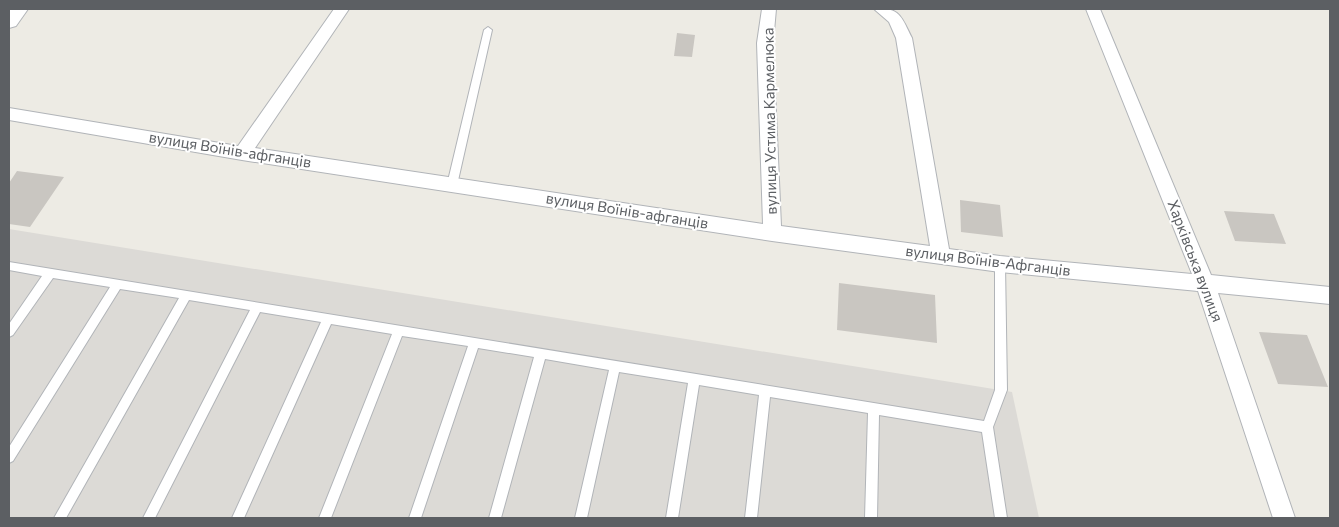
<svg xmlns="http://www.w3.org/2000/svg" width="1339" height="527" font-family="Commissioner,sans-serif">
  <style>
    .industrial { fill: #dcdad6 }
    .building { fill: #c9c6c1 }
    .lines { fill: none; stroke-linecap: round; stroke-linejoin: round }
    .service-casing { stroke: #b1b4b8; stroke-width: 2 }
    .minor-casing { stroke: #b1b4b8; stroke-width: 2 }
    .tertiary-casing { stroke: #b1b4b8; stroke-width: 2 }
    .service { fill: #fff; fill-rule: evenodd }
    .minor { fill: #fff; fill-rule: evenodd }
    .tertiary { fill: #fff; fill-rule: evenodd }
    .labels { text-anchor: middle; stroke-width: 4; stroke-linejoin: round; paint-order: stroke }
    .street-label { font-size: 15px; fill: #5c5f63; stroke: #fff }
  </style>
  <rect width="100%" height="100%" fill="#edebe4"/>
  <path class="industrial" d="M9,229L1012,392L1039,518H9Z"/>
  <path class="building" d="M677,33L695,35L692,57L674,56Z
    M17,171L64,177L30,227L9,224V183Z
    M960,200L1000,205L1003,237L961,232Z
    M1224,211L1274,214L1286,244L1235,241Z
    M839,283L935,295L937,343L837,330Z
    M1259,332L1307,335L1328,387L1278,384Z"/>
  <g class="lines">
    <g class="service-casing">
      <path id="service" d="M488,27L492,30L457,185L452,189L447,185L484,30Z
        M1000,260L1004,261L1005,264L1007,390L993,427L1007,518H995L982,432L879,415L877,518H865L868,413L770,397L757,518H745L759,395L699,385L678,518H666L688,383L619,372L587,518H575L609,370L545,359L501,518H489L534,357L478,348L421,518H409L468,346L402,336L331,518H319L392,334L331,324L244,518H232L321,322L260,312L155,518H143L250,310L189,300L66,518H54L179,298L120,289L13,461L9,463V447L110,287L53,278L13,335L9,337V324L42,276L9,270V262L984,421L995,390V264L996,261Z"/>
    </g>
    <g class="minor-casing">
      <path id="minor" d="M334,9H349L255,148L763,224L757,43L762,9H776L773,43L781,226L930,246L896,38L889,22L874,9C900,7 901,16 912,38L949,249L1000,256L1192,274L1086,9H1100L1211,275L1330,287V304L1218,293L1295,518H1273L1198,291L1000,272L772,241L242,160L9,120V108L238,146Z"/>
    </g>
    <g class="tertiary-casing">
      <path id="tertiary" d="M9,9H28L16,26L9,28Z"/>
    </g>
    <use href="#service" class="service"/>
    <use href="#minor" class="minor"/>
    <use href="#tertiary" class="tertiary"/>
  </g>
  <g class="labels">
    <g class="street-label">
      <text transform="translate(770 121) rotate(-91)" y="5">вулиця Устима Кармелюка</text>
      <text transform="translate(230 150) rotate(9)" y="5">вулиця Воїнів-афганців</text>
      <text transform="translate(627 211) rotate(9)" y="5">вулиця Воїнів-афганців</text>
      <text transform="translate(988 261) rotate(7)" y="5">вулиця Воїнів-Афганців</text>
      <text transform="translate(1195 261) rotate(69)" y="5">Харківська вулиця</text>
    </g>
  </g>
  <rect width="1339" height="527" fill="none" stroke="#5c5f63" stroke-width="20"/>
</svg>
